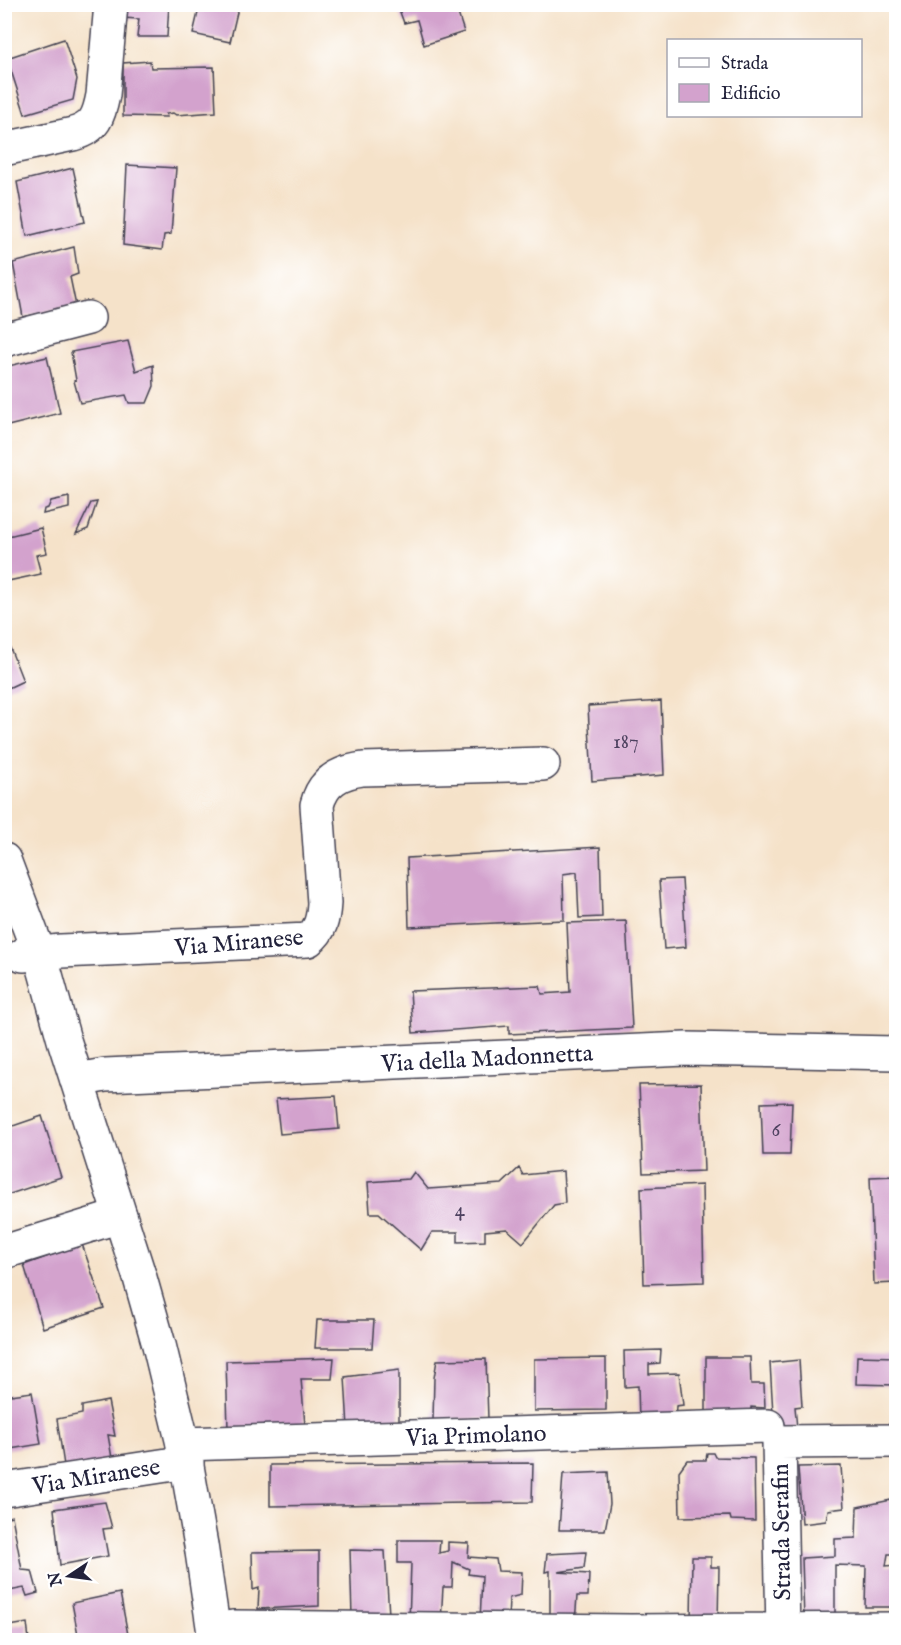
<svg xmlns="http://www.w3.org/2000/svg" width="901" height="1645" font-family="'IM FELL English',serif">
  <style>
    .building { fill: #d3a2cd }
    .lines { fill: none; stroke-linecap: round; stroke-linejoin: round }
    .minor-casing { stroke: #423f50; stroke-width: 36 }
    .tertiary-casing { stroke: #423f50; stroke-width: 36 }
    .minor { stroke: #fff; stroke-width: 33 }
    .tertiary { stroke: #fff; stroke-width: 33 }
    .labels { text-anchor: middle; stroke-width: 6; stroke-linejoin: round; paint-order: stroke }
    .number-label { font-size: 21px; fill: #4e4260 }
    .street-label { font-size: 24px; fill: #22223b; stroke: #fff }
  </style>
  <rect width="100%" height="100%" fill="#fff"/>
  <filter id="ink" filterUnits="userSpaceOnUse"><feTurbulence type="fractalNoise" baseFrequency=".0167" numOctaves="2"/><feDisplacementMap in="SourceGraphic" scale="12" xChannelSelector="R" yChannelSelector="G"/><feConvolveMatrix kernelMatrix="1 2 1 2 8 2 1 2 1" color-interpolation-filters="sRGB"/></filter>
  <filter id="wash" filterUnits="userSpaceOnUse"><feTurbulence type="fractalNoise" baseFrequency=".008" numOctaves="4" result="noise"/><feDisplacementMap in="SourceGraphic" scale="24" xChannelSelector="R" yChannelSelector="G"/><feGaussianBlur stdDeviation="1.35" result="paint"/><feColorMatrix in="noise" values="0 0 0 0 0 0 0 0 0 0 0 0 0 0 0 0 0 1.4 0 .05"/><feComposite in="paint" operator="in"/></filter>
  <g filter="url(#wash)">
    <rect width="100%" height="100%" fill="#f5e2c9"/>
    <g id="blocks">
      <path class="building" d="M122,4H169L167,37H137L139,19L122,18Z
        M200,4H239L230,42L193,34Z
        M397,4H455L464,32L424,45L417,20L404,23Z
        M64,39L77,79L73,100L25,114L7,58Z
        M150,61L151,68L214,67L216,112L176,115L173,113L166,114L167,117L123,116V63Z
        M127,165L176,168L171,234L164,235L162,250L123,245Z
        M73,168L85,222L27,236L17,182Z
        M74,247L78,274L70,277L76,306L23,317L13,263Z
        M128,341L136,371L153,365L154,386L147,403H129L126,395L80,403L74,381L76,380L71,352Z
        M47,357L60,413L4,427V367Z
        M69,497V508L43,514L44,509L48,508L51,501Z
        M97,502L88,529L76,534L91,503Z
        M41,528L47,553L36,555L41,574L8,581L4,568V537Z
        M5,635L23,681L4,690V635Z
        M661,701L664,775L592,781L588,706Z
        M600,847L602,917L579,918L577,872L563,874L564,920L409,927L407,858Z
        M682,879L686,947L664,949L659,880Z
        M626,921L632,1028L509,1034V1026L413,1033L410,991L540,986L542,994L570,992L567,923Z
        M701,1084L704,1171L643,1173L639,1085Z
        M336,1096L339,1129L280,1134L276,1099Z
        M792,1102L790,1155H763L761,1103Z
        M42,1116L61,1177L4,1196V1129Z
        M519,1168L523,1175L563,1171L565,1203L554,1205L523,1243L507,1229L485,1231V1241L458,1242V1232H432L421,1250L379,1213H370L368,1182L409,1179L414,1172L428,1189L502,1184Z
        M896,1176V1283L874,1284L870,1177Z
        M702,1185L704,1282L644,1284L641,1188Z
        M82,1244L104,1308L43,1328L24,1265Z
        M317,1320H374L372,1348H315Z
        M661,1350L660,1363L649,1364V1374L679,1373L683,1405L676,1406L675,1421H639L638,1386L625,1387L624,1351Z
        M857,1356L896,1357V1385L856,1384Z
        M706,1357H750L751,1384H764L765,1408L751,1407V1417H706Z
        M334,1358L332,1379H301L305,1425L228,1429L226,1361Z
        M606,1358V1410L534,1411V1359Z
        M486,1359L488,1419L433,1420L434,1378L437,1360Z
        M799,1360L802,1406L795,1407L797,1428L774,1430L770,1363Z
        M399,1370V1423L348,1428L345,1377Z
        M32,1392L41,1444L4,1450V1396Z
        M108,1401L115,1436L108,1435L113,1464L65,1472L57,1419L82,1414V1406Z
        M707,1453H713L715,1457L754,1458L755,1521L731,1520L730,1516L680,1517L679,1471L687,1460H706Z
        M533,1463L532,1502L270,1506V1465Z
        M841,1466L844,1508L828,1510L826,1521L802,1524L798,1467Z
        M608,1472L610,1504L605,1530H559L563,1474Z
        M896,1499L895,1554H888L886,1566L896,1565V1607H865L866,1566L835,1565V1621L804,1620L802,1558L835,1556V1539L856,1538L857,1507Z
        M105,1502L112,1528L103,1529L108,1556L60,1565L54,1509Z
        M12,1516L22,1570L32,1571L38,1593L27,1596L24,1588L4,1592V1518Z
        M398,1540H440L439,1553L448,1551V1542L469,1543L468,1557L496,1559L498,1571L522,1572L521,1595L509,1598L508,1623L480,1622L482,1576L468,1574L469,1569L453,1562L452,1587H443L441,1622L409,1623L411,1563H398Z
        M350,1550L385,1551L389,1615L352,1616Z
        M319,1551V1606L258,1609L259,1588L253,1590L252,1552Z
        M586,1552L584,1568L558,1572L589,1574L588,1596H577L575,1623L550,1624V1571L545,1572L547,1554Z
        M692,1557H711V1567H719L718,1623H691Z
        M120,1593L129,1640H79L72,1603Z
        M27,1623L29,1640H4V1627Z"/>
    </g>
  </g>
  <g filter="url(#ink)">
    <use href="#blocks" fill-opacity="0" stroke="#423f50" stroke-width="1.5"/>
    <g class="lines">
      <g class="minor-casing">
        <path id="minor" d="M4,149L73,134C95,128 99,116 103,95L111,4
          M4,340L88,318
          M23,955L61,951L308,940C321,930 323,919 324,903L317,805C323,781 340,772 363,769L543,764
          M77,1080L105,1075L686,1049L896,1053
          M4,1252L120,1216
          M183,1444L768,1426
          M4,1490L187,1462
          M214,1630L233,1627L631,1631L896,1629
          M783,1631L779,1442L896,1441"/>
      </g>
      <g class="tertiary-casing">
        <path id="tertiary" d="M4,860L43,964L64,1040L140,1278L159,1345L183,1444L201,1545L215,1640"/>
      </g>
      <use href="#minor" class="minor"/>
      <use href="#tertiary" class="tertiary"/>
    </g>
  </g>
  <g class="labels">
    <g class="number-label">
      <text x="626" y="748">187</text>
      <text x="776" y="1136">6</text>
      <text x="460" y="1216">4</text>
    </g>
    <g class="street-label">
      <text transform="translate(239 942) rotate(-5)" y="8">Via Miranese</text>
      <text transform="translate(487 1058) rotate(-3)" y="8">Via della Madonnetta</text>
      <text transform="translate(476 1435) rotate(-2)" y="8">Via Primolano</text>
      <text transform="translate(96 1476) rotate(-9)" y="8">Via Miranese</text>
      <text transform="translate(781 1532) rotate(-91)" y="8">Strada Serafin</text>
    </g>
  </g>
  <rect width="901" height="1645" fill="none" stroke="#fff" stroke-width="24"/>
  <rect x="667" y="39" width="195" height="78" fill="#ffffff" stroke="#a7a7b1" stroke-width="1.5"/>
  <rect x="679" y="58" width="30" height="9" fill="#ffffff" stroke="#a7a7b1" stroke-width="1.5"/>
  <text x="721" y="69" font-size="18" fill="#22223b">Strada</text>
  <rect x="679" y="84" width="30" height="18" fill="#d3a2cd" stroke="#a7a7b1" stroke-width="1.5"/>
  <text x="721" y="99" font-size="18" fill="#22223b">Edificio</text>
  <g transform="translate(69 1576) rotate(257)" stroke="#ffffff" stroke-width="4.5" paint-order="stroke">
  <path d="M0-4.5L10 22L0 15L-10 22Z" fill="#22223b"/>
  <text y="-9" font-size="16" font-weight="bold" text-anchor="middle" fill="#22223b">N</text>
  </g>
</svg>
